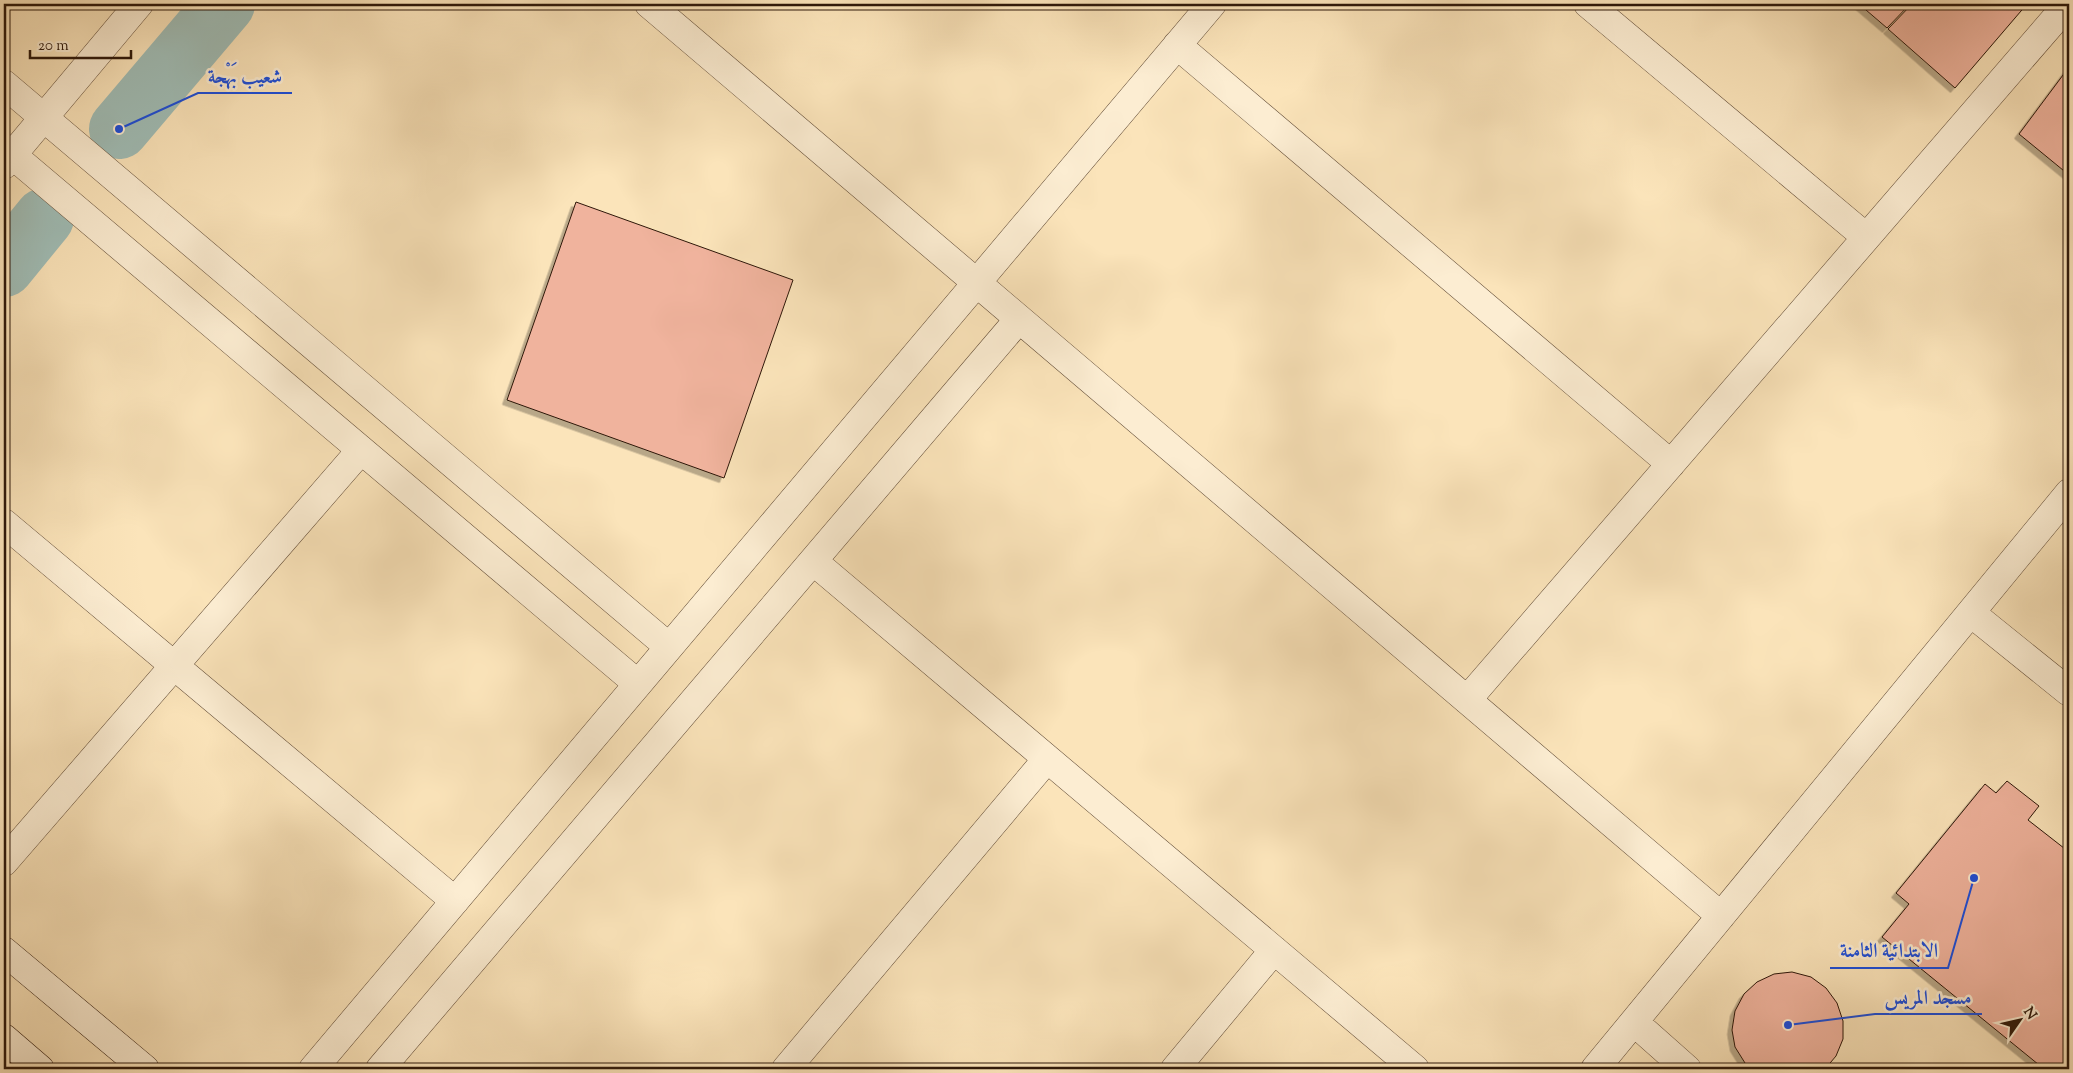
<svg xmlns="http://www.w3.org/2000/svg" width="2073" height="1073" font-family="'Sorts Mill Goudy',Amiri,serif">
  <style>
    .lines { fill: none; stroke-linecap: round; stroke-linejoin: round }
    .river { stroke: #a0bdb6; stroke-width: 60 }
    .building { fill: #f0b39d; stroke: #2e180a; filter: url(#shadow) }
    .street-casing { stroke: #614b36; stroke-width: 29 }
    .secondary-casing { stroke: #2e180a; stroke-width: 29 }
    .street { stroke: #fcedd2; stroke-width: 28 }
    .secondary { stroke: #fcedd2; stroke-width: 28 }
    .leader { fill: none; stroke: #1d4ed8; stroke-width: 2 }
    .callout-dot { fill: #1d4ed8; stroke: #fcedd2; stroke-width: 2 }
    .callout-label { font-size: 20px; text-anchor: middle; font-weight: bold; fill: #1d4ed8; stroke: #fcedd2; stroke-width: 5; stroke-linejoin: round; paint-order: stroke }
  </style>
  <defs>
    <filter id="shadow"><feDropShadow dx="-4.5" dy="4.5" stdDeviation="0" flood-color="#0004"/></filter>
  </defs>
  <rect width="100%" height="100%" fill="#fbe4ba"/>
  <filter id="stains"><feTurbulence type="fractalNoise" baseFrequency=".004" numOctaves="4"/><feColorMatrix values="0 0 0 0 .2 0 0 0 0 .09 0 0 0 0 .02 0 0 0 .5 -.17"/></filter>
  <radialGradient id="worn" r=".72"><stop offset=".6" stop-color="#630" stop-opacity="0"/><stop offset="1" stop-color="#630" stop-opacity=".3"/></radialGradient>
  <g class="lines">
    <path class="river" d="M119,129L225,4
      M4,267L44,218"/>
  </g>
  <path class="building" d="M1859,4H1910L1887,28Z
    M1912,4H2027L1955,88L1888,29Z
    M2069,67V175L2019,134Z
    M576,202L793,280L724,478L507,400Z
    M2007,781L2039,806L2028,820L2069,852V1069H2044L1882,937L1909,904L1896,893L1985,784L1996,793Z
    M1792,972L1811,977L1826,988L1837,1003L1843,1021V1039L1836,1056L1825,1069H1751L1745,1063L1735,1047L1732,1030L1735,1011L1744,994L1757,982L1774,974Z"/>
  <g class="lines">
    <g class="street-casing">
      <path id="street" d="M649,4L1721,916
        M1588,4L1866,237
        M1177,45L1671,464
        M4,84L669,647
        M4,148L638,684
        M4,165L139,4
        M4,523L455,901
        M813,561L1415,1069
        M1971,613L2069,692
        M1467,700L2068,4
        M4,862L361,450
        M1634,1022L1687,1069
        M313,1069L1212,4
        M380,1069L1019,319
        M786,1069L1047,759
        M1175,1069L1274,950
        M1595,1069L2069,493"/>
    </g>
    <g class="secondary-casing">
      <path id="secondary" d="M4,951L145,1069
        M4,1038L40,1069"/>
    </g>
    <use href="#street" class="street"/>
    <use href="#secondary" class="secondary"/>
  </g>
  <path class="leader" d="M119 129L198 93H292M1974 878L1948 968H1830M1788 1025L1875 1014H1982"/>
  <g class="callout-dot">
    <circle cx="119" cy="129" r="5"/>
    <circle cx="1974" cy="878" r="5"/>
    <circle cx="1788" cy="1025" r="5"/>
  </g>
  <g class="callout-label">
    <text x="245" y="83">شعيب بَهْجة</text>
    <text x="1889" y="957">الابتدائية الثامنة</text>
    <text x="1928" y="1004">مسجد المريس</text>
  </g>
  <rect width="2073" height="1073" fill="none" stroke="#fbe4ba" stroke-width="20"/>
  <rect x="5" y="5" width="2063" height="1063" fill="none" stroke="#2e180a" stroke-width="2.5"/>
  <rect x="10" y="10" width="2053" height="1053" fill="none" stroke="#2e180a"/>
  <g transform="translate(2020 1020) rotate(56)" stroke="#fcedd2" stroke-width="4" paint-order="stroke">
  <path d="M0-4L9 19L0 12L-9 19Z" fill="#2e180a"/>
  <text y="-8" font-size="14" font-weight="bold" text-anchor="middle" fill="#2e180a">N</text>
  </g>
  <path d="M30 50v8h101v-8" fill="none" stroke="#2e180a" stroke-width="2.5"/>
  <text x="38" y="50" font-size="15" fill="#2e180a" stroke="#fcedd2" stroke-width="4" paint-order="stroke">20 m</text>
  <rect width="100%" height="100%" filter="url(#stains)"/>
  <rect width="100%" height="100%" fill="url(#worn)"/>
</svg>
